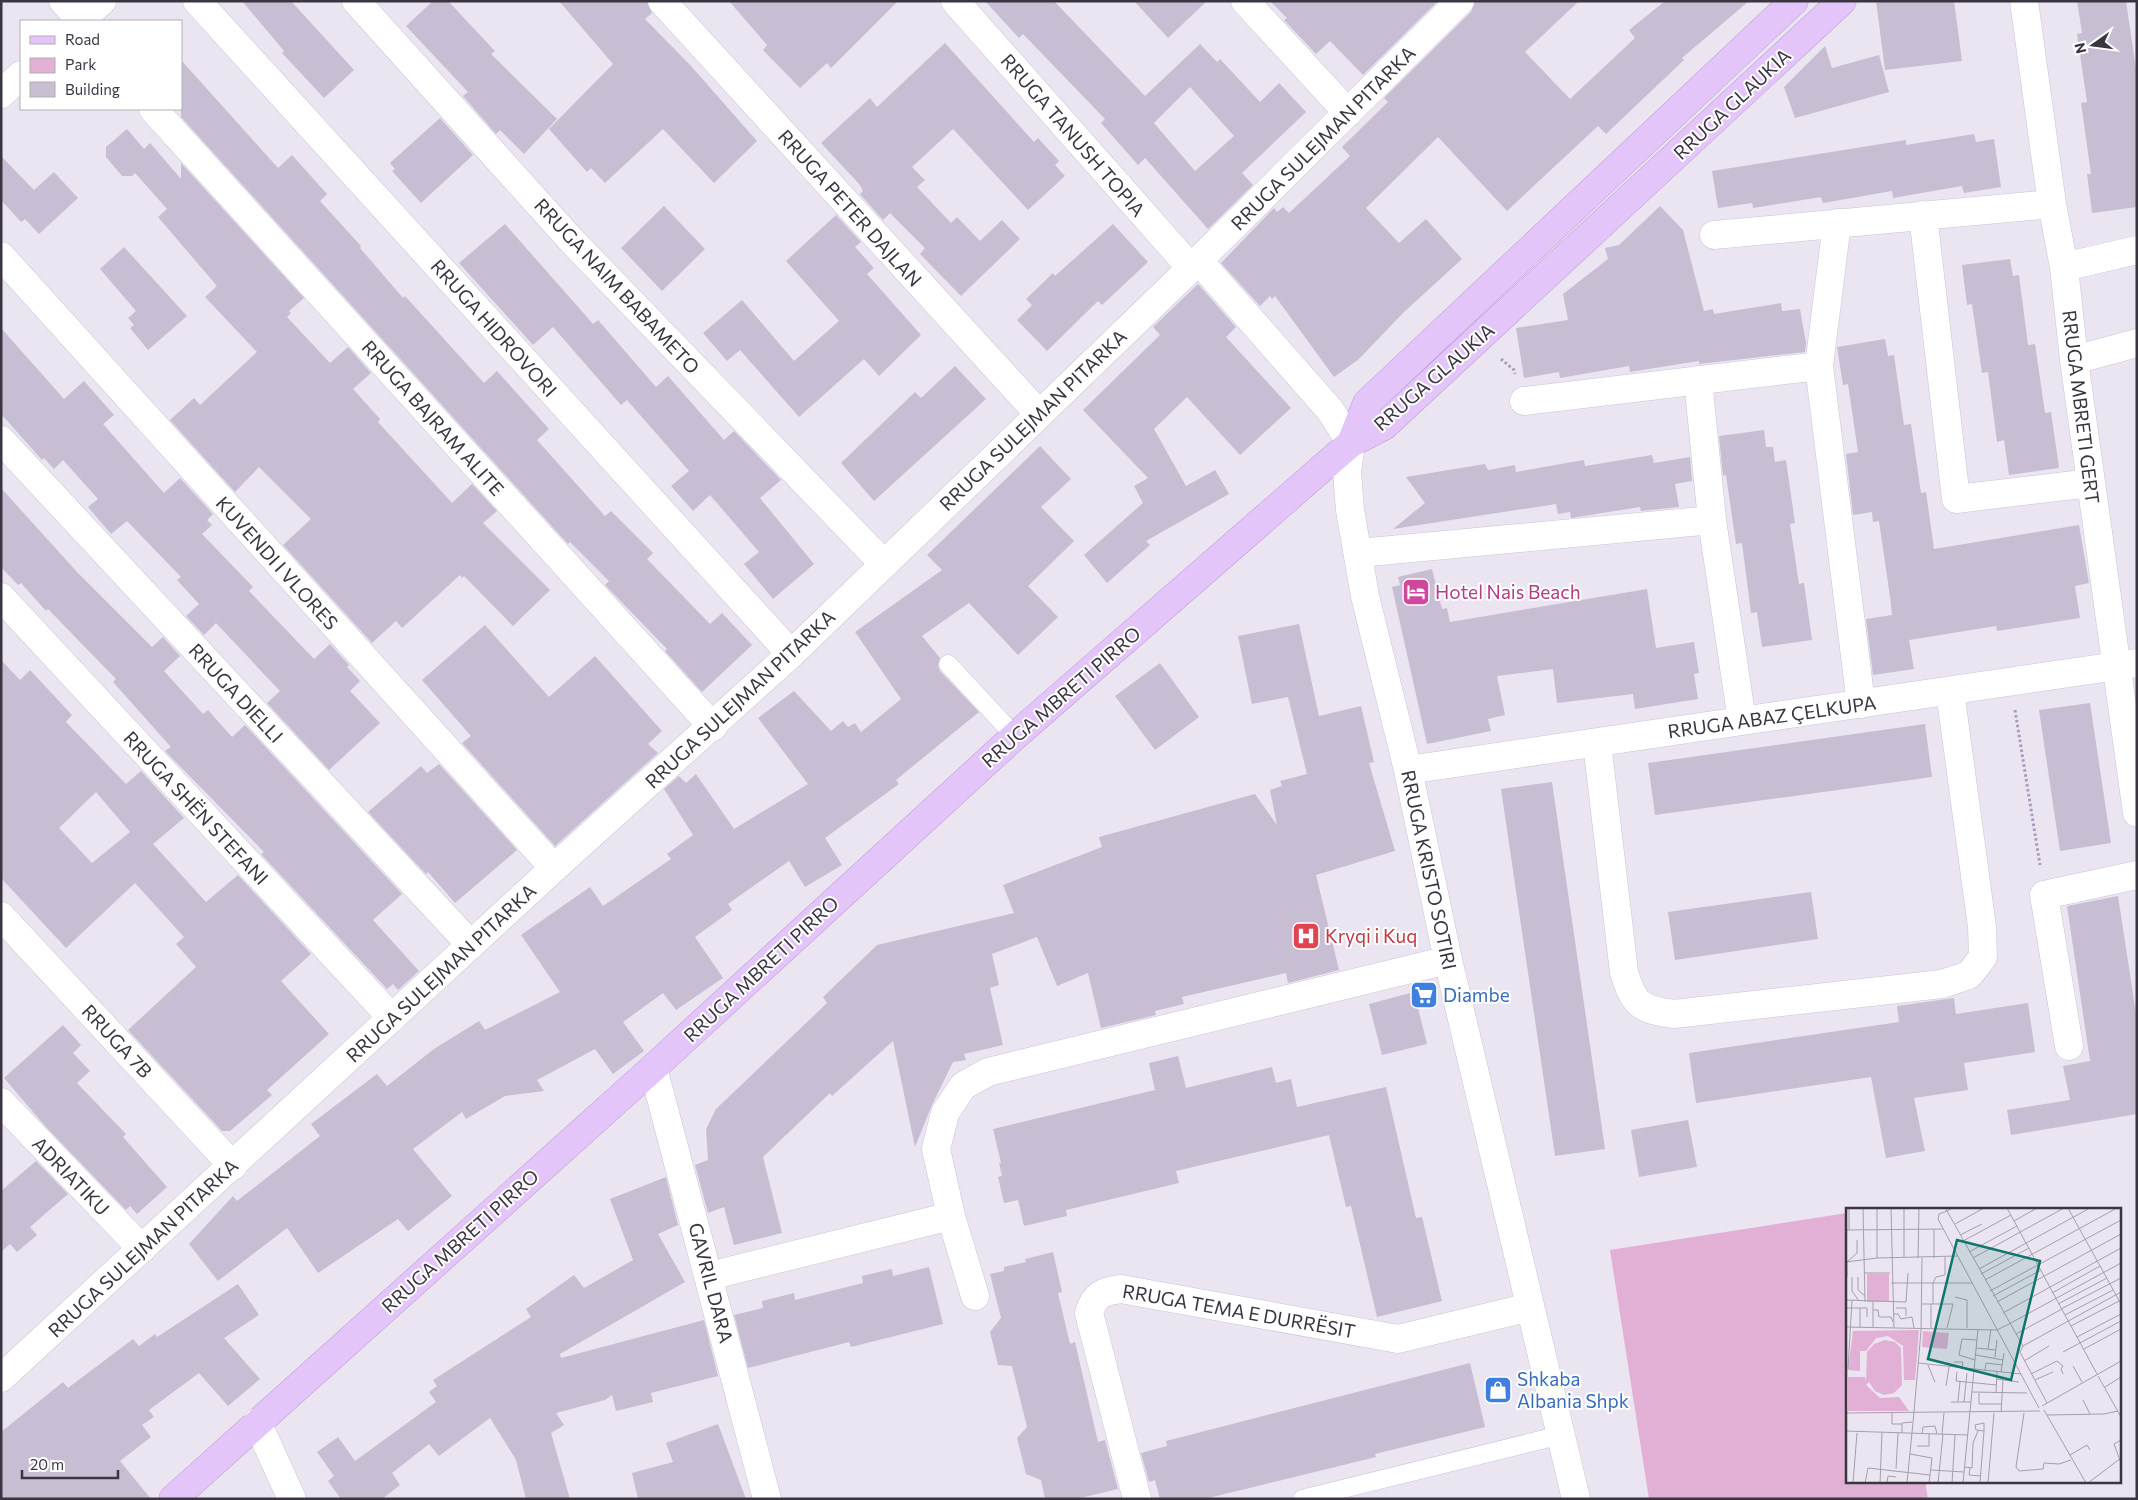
<svg xmlns="http://www.w3.org/2000/svg" width="2138" height="1500" font-family="Commissioner,sans-serif">
  <style>
    .green { fill: #e2b0d5 }
    .building { fill: #c7bed4; fill-rule: evenodd }
    .lines { fill: none; stroke-linecap: round; stroke-linejoin: round }
    .service-casing { stroke: #ccc2d6; stroke-width: 19 }
    .minor-casing { stroke: #ccc2d6; stroke-width: 29 }
    .tertiary-casing { stroke: #ccc2d6; stroke-width: 29 }
    .secondary-casing { stroke: #bb9cd3; stroke-width: 29 }
    .path { stroke: #aa9abc; stroke-width: 3; stroke-dasharray: 2.5 2.5; stroke-linecap: butt }
    .service { stroke: #fff; stroke-width: 18 }
    .minor { stroke: #fff; stroke-width: 28 }
    .tertiary { stroke: #fff; stroke-width: 28 }
    .secondary { stroke: #e4c5fa; stroke-width: 28 }
    .labels { text-anchor: middle; stroke-width: 4; stroke-linejoin: round; paint-order: stroke }
    .street-label { font-size: 19px; fill: #3b3542; stroke: #fff }
    .hotel-label { font-size: 19px; fill: #b23c85; stroke: #fff; text-anchor: start }
    .health-label { font-size: 19px; fill: #be3a42; stroke: #fff; text-anchor: start }
    .shop-label { font-size: 19px; fill: #366cbe; stroke: #fff; text-anchor: start }
    .inset-road { fill: none; stroke: #a59fab; stroke-width: 1 }
    .view { fill: #0f766e; fill-opacity: 0.15; stroke: #0f766e; stroke-width: 2.5 }
    .inset-edge { fill: none; stroke: #3b3542; stroke-width: 2.5 }
  </style>
  <rect width="100%" height="100%" fill="#ebe5f1"/>
  <path class="green" d="M1847,1213V1481H1925L1928,1499H1649L1610,1250Z"/>
  <path class="building" d="M242,1H291L354,70L324,98L282,53L284,51Z
    M433,1H448L495,51L491,54L557,119L524,154L500,130L496,134L463,96L468,92L406,26Z
    M559,1H647L652,13L645,19L691,66L757,141L714,183L663,129L605,183L591,168L587,172L549,129L613,64Z
    M729,1H898L831,68L827,63L800,88L763,50L767,45Z
    M985,1H1054L1145,96L1200,44L1217,62L1220,59L1260,102L1279,83L1306,112L1242,173L1253,185L1208,229L1145,158L1138,165L1101,123L1105,119L1023,34L1019,38ZM1190,87L1234,136L1195,171L1154,123Z
    M1134,1H1207L1168,38Z
    M1270,1H1438L1363,75L1330,41L1316,54L1284,20L1287,18Z
    M1475,1H1579L1525,52L1570,99L1635,38L1629,30L1665,1H1749L1682,58L1684,60L1606,134L1598,126L1507,211L1438,137L1366,208L1399,243L1426,219L1462,259L1403,313L1359,359L1334,377L1275,296L1272,299L1270,296L1260,306L1221,263L1274,208L1277,212L1283,207L1289,213L1350,156L1342,147L1388,102L1384,98L1471,12Z
    M1876,1H1954L1962,61L1885,70Z
    M2077,1H2126L2137,76V207L2092,213L2087,174H2091L2081,103L2087,102L2077,34L2082,33Z
    M945,43L1034,142L1038,138L1059,161L1055,165L1065,176L1028,210L953,129L912,167L925,180L917,187L951,223L957,217L980,241L1002,220L1020,239L961,296L920,254L925,248L890,213L883,220L860,194L863,191L860,185L821,143L870,98L877,107Z
    M1825,46L1832,68L1879,55L1889,92L1795,118L1784,87Z
    M181,60L278,168L292,155L327,194L320,201L361,246L360,248L403,298L405,296L484,383L497,371L549,429L537,440L605,516L611,511L653,553L647,559L710,624L722,613L752,645L702,692L665,651L667,649L605,585L609,581L570,542L568,544L181,117Z
    M440,118L473,155L421,203L392,171L395,169L390,163Z
    M127,129L144,149L150,143L181,179V163L304,298L289,311L291,313L287,317L330,363L348,347L371,373L353,389L380,419L378,422L452,503L472,484L497,511L483,523L550,590L513,626L464,576L462,578L460,575L402,628L396,621L372,643L283,545L311,519L259,467L235,492L170,420L194,398L200,405L257,352L205,297L217,286L158,217L167,209L135,173L132,176H122L106,157V147Z
    M1974,134L1976,142L1994,139L2001,187L1964,193L1962,186L1893,198L1892,191L1823,203L1821,197L1753,208L1752,203L1718,208L1712,171L1906,140V145Z
    M1,156L34,190L54,172L78,198L39,234L25,219L21,222L1,200Z
    M664,206L705,249L662,291L621,248Z
    M1660,206L1683,230L1704,311L1713,309L1714,314L1781,303L1782,311L1800,309L1806,343L1805,352L1699,364V361L1630,372L1629,366L1560,378L1559,372L1524,378L1516,328L1568,320L1563,294L1608,259L1605,248L1619,245Z
    M836,215L861,242L855,247L874,268L867,274L921,335L879,376L864,359L799,417L740,350L727,361L703,333L742,300L794,361L839,321L786,261Z
    M505,224L593,324L598,320L656,387L668,376L724,440L734,431L781,480L760,498L814,564L773,599L744,564L759,552L710,495L693,511L671,486L689,471L627,400L621,405L553,327L533,345L459,263Z
    M1113,224L1148,262L1102,305L1098,301L1047,351L1017,320L1032,305L1026,299L1053,273L1055,276Z
    M124,247L187,316L148,350L130,328L134,325L128,318L136,311L100,269Z
    M2010,259L2013,276L2019,275L2028,345L2035,344L2045,413L2051,412L2059,468L2009,475L2004,440L1997,442L1988,372L1982,373L1972,304L1967,305L1962,265Z
    M1198,284L1236,327L1226,337L1291,408L1240,455L1187,397L1154,429L1186,486L1215,470L1229,494L1146,541L1150,545L1107,583L1084,555L1143,503L1134,486L1148,478L1083,410L1160,335L1153,327Z
    M1,328L64,399L84,381L114,415L103,424L164,493L180,478L213,514L207,520L212,525L202,534L253,587L249,591L314,659L330,644L349,665L347,667L360,681L350,691L380,723L329,770L267,703L280,691L216,623L204,635L186,616L199,604L177,580L181,577L127,521L111,534L88,507L98,499L63,460L54,469L44,458L42,460L1,414Z
    M1885,339L1888,356L1894,355L1904,425L1911,424L1921,493L1926,492L1934,549L2079,525L2089,583L2075,586L2080,618L1997,631L1996,626L1909,640L1914,669L1873,675L1866,619L1892,615L1890,597L1879,521L1873,522L1872,512L1853,515L1846,454L1858,452L1848,384L1843,385L1837,347Z
    M955,366L986,399L874,501L841,463L915,392L921,398Z
    M1764,430L1766,447H1773L1775,462L1786,460L1795,523L1790,524L1799,584L1804,583L1812,640L1762,647L1757,612L1751,613L1742,543L1736,544L1726,475L1723,476L1719,436Z
    M1040,446L1071,479L1041,507L1074,541L1028,586L1058,617L1018,655L969,603L922,636L940,658L938,666L940,671L979,712L896,780L899,784L825,838L842,865L805,887L789,861L728,904L732,910L695,937L723,978L676,1010L663,993L623,1022L644,1051L613,1074L595,1049L537,1080L544,1091L505,1096L466,1119L462,1112L413,1149L452,1196L408,1231L398,1219L318,1273L287,1228L218,1281L189,1244L233,1196L237,1201L320,1136L311,1124L377,1074L387,1086L434,1049L479,1021L485,1030L560,992L521,935L590,887L603,906L671,859L667,854L693,835L664,789L679,776L686,783L696,774L734,829L808,784L758,718L794,691L831,731L843,721L848,727L855,723L861,732L901,699L855,632L942,570L927,555Z
    M1652,455L1654,463L1690,457L1692,481L1675,484L1679,507L1641,511L1640,507L1571,518L1570,512L1558,514L1556,504L1393,529L1425,503L1406,477L1485,464L1488,470L1515,465L1516,472L1584,460L1585,466Z
    M1,488L77,572L152,647L163,637L180,656L164,671L203,714L208,710L232,737L245,725L402,894L373,920L419,971L398,990L393,984L387,989L261,854L264,852L165,751L171,747L113,682L116,679L48,609L46,611L21,583L18,585L1,567Z
    M1432,569L1442,609L1447,608L1450,622L1647,589L1656,648L1694,642L1699,673L1694,674L1698,699L1635,709L1633,694L1557,703L1553,669L1497,676L1505,715L1488,719L1491,731L1427,744L1392,587L1400,585L1398,577Z
    M1299,624L1319,716L1361,706L1374,762L1369,763L1395,851L1316,875L1339,970L1288,983L1286,973L1182,997L1184,1004L1155,1011L1156,1015L1101,1028L1088,973L1057,986L1037,937L992,954L999,985L990,988L1003,1045L964,1054L966,1060L953,1062L932,1105L915,1147L893,1041L832,1096L830,1093L763,1157L782,1233L734,1245L724,1207L708,1213L695,1165L708,1160L706,1129L716,1109L827,1003L823,997L877,945L1014,913L1003,885L1102,847L1099,837L1255,794L1277,825L1270,790L1282,786L1280,781L1307,774L1288,697L1252,704L1238,636Z
    M485,625L549,697L595,656L662,731L648,744L658,753L555,846L462,743L471,736L422,680Z
    M1,660L20,680L30,670L72,715L66,722L126,784L141,771L184,818L153,844L206,902L238,875L311,954L281,981L329,1034L267,1090L272,1095L230,1131H222L128,1030L196,967L176,944L184,937L135,883L66,948L1,878ZM96,792L130,832L92,863L59,828Z
    M1160,663L1199,717L1155,750L1115,696Z
    M2090,703L2111,843L2060,851L2039,710Z
    M1925,724L1932,777L1655,815L1648,763Z
    M439,764L517,850L455,903L428,872L426,874L368,812L421,766L427,773Z
    M1552,782L1605,1149L1555,1156L1501,789Z
    M1811,892L1818,939L1675,960L1668,912Z
    M2118,896L2137,1020V1114L2011,1135L2007,1110L2070,1100L2063,1066L2090,1061L2067,906Z
    M1414,992L1427,1044L1382,1055L1369,1004Z
    M1954,998L1956,1014L2028,1003L2035,1052L1964,1063L1968,1090L1914,1098L1925,1151L1886,1158L1871,1077L1696,1103L1689,1053L1899,1022L1897,1006Z
    M63,1025L81,1045L73,1053L90,1071L77,1083L126,1134L123,1137L167,1187L137,1214L130,1206L126,1210L46,1127L4,1078Z
    M1178,1056L1186,1088L1272,1067L1276,1083L1291,1079L1297,1107L1386,1087L1416,1218L1422,1217L1442,1301L1377,1317L1351,1206L1346,1207L1329,1135L1176,1171L1179,1183L1066,1210L1067,1216L1024,1226L1018,1200L1004,1203L998,1177L1002,1176L999,1163H1001L993,1129L1155,1090L1149,1063Z
    M1688,1120L1697,1167L1639,1177L1631,1130Z
    M36,1161L68,1194L30,1227L37,1235L17,1252L10,1244L1,1252V1191Z
    M666,1177L678,1225L658,1234L685,1282L560,1354L561,1358L704,1320L718,1376L651,1393L653,1402L616,1411L612,1395L605,1400L556,1413L564,1425L551,1433L570,1499H526L516,1460L490,1418L439,1456L429,1444L392,1473L400,1485L382,1499H341L328,1481L334,1476L317,1452L338,1437L355,1461L436,1402L429,1392L437,1386L433,1380L531,1317L526,1309L574,1275L584,1288L633,1260L610,1199Z
    M1053,1252L1062,1292L1058,1293L1070,1344L1075,1342L1098,1442L1105,1440L1118,1489L1076,1499H1045L1041,1480L1026,1474L1017,1438L1027,1427L1012,1366L998,1365L990,1332L1001,1318L990,1274L1004,1271V1267L1026,1262L1025,1259Z
    M929,1267L943,1324L851,1347L849,1342L748,1368L734,1315L763,1308L762,1301L794,1293L795,1300L863,1283L862,1276L892,1269L893,1276Z
    M238,1284L259,1315L224,1338L260,1379L228,1406L199,1373L149,1410L154,1417L142,1425L151,1437L120,1461L151,1499H1V1432L63,1382L68,1388L133,1339L139,1346L155,1334L157,1337Z
    M1470,1363L1485,1427L1375,1454L1376,1457L1204,1499H1160L1155,1480L1149,1482L1141,1453L1167,1446L1166,1441Z
    M718,1424L746,1499H638L632,1473L673,1462L666,1443Z"/>
  <g class="lines">
    <g class="service-casing">
      <path id="service" d="M948,664L1015,736
        M1302,1499L1561,1435"/>
    </g>
    <g class="minor-casing">
      <path id="minor" d="M63,1L81,21
        M197,1L791,654
        M356,1L572,241L884,564
        M662,1L1039,414
        M955,1L1191,268
        M1245,1L1348,113
        M2024,1L2052,204L2064,267L2074,360L2137,813
        M153,109L713,727
        M1923,215L1956,499L2091,483
        M1837,223L1819,366L1861,704
        M1714,235L2052,204
        M1,256L554,868
        M1199,261L1330,410L1351,443
        M2064,267L2137,250
        M2074,360L2137,343
        M1698,380L1712,520L1742,721
        M1524,401L1819,366
        M1,440L471,945
        M1359,553L1712,520
        M1,597L392,1018
        M1597,743L1624,972C1634,1005 1641,1010 1674,1014L1942,984L1969,975L1983,957L1982,927L1950,691
        M1,916L233,1166
        M2069,1046L2044,895L2137,875
        M653,1068L767,1499
        M1,1102L142,1249
        M709,1276L951,1216
        M975,1296L951,1216L936,1149L945,1113L963,1086L988,1072L1448,960
        M1,1378L554,868L791,654L1191,268L1460,1
        M1137,1499L1089,1313C1094,1295 1103,1291 1121,1289L1398,1339L1530,1307"/>
    </g>
    <g class="tertiary-casing">
      <path id="tertiary" d="M80,21L102,1
        M1,94L21,75
        M1351,443L1347,472L1350,510L1365,596L1408,770L1448,960L1576,1499
        M1408,770L2137,663
        M257,1422L292,1499"/>
    </g>
    <g class="secondary-casing">
      <path id="secondary" d="M1351,443L1367,403L1794,1
        M173,1499L653,1068L1015,736L1351,443L1384,426L1842,1"/>
    </g>
    <path class="path" d="M1501,359L1514,370L1515,374
      M2015,710L2040,865"/>
    <use href="#service" class="service"/>
    <use href="#minor" class="minor"/>
    <use href="#tertiary" class="tertiary"/>
    <use href="#secondary" class="secondary"/>
  </g>
  <defs>
    <g id="hotel-square" transform="scale(1.4375)"><rect x="-9" y="-9" width="18" height="18" rx="4" fill="#d1479c" stroke="#fff"/><path d="M-6-4.5h1.5V1H6V5H4.5V3h-9V5H-6ZM-4 0a1.8 1.8 0 1 1 3.6 0ZM.5 0V-2.5h3Q6-2.5 6 0Z" fill="#fff"/></g>
    <g id="hospital-square" transform="scale(1.4375)"><rect x="-9" y="-9" width="18" height="18" rx="4" fill="#e0444e" stroke="#fff"/><path d="M-5-5h3v3.5h4V-5h3V5h-3V1.5h-4V5h-3Z" fill="#fff"/></g>
    <g id="supermarket-square" transform="scale(1.4375)"><rect x="-9" y="-9" width="18" height="18" rx="4" fill="#3f7fe0" stroke="#fff"/><path d="M-6-5.5h2.5l.6 2H6L4.5 2H-2.5L-4.4-4H-6ZM-1.5 3.2a1.3 1.3 0 1 0 .1 0ZM3 3.2a1.3 1.3 0 1 0 .1 0Z" fill="#fff"/></g>
    <g id="shop-square" transform="scale(1.4375)"><rect x="-9" y="-9" width="18" height="18" rx="4" fill="#3f7fe0" stroke="#fff"/><path d="M-5-2.5h2.3a2.7 3.5 0 0 1 5.4 0H5L5.5 6h-11ZM-1.5-2.5h3a1.5 2.3 0 0 0-3 0Z" fill="#fff"/></g>
  </defs>
  <g fill-rule="evenodd">
    <use href="#hotel-square" x="1416" y="592"/>
    <use href="#hospital-square" x="1306" y="936"/>
    <use href="#supermarket-square" x="1424" y="995"/>
    <use href="#shop-square" x="1498" y="1390"/>
  </g>
  <g class="labels">
    <g class="street-label">
      <text transform="translate(1732 104) rotate(-43)" y="7">RRUGA GLAUKIA</text>
      <text transform="translate(1073 135) rotate(49)" y="7">RRUGA TANUSH TOPIA</text>
      <text transform="translate(1323 138) rotate(-45)" y="7">RRUGA SULEJMAN PITARKA</text>
      <text transform="translate(850 208) rotate(48)" y="7">RRUGA PETER DAJLAN</text>
      <text transform="translate(617 286) rotate(47)" y="7">RRUGA NAIM BABAMETO</text>
      <text transform="translate(494 328) rotate(48)" y="7">RRUGA HIDROVORI</text>
      <text transform="translate(1434 377) rotate(-41)" y="7">RRUGA GLAUKIA</text>
      <text transform="translate(2081 407) rotate(83)" y="7">RRUGA MBRETI GERT</text>
      <text transform="translate(433 418) rotate(48)" y="7">RRUGA BAJRAM ALITE</text>
      <text transform="translate(1033 420) rotate(-44)" y="7">RRUGA SULEJMAN PITARKA</text>
      <text transform="translate(277 563) rotate(48)" y="7">KUVENDI I VLORES</text>
      <text transform="translate(236 693) rotate(47)" y="7">RRUGA DIELLI</text>
      <text transform="translate(1061 697) rotate(-41)" y="7">RRUGA MBRETI PIRRO</text>
      <text transform="translate(740 699) rotate(-43)" y="7">RRUGA SULEJMAN PITARKA</text>
      <text transform="translate(1772 717) rotate(-8)" y="7">RRUGA ABAZ ÇELKUPA</text>
      <text transform="translate(196 808) rotate(47)" y="7">RRUGA SHËN STEFANI</text>
      <text transform="translate(1429 870) rotate(78)" y="7">RRUGA KRISTO SOTIRI</text>
      <text transform="translate(761 969) rotate(-43)" y="7">RRUGA MBRETI PIRRO</text>
      <text transform="translate(441 973) rotate(-43)" y="7">RRUGA SULEJMAN PITARKA</text>
      <text transform="translate(117 1041) rotate(47)" y="7">RRUGA 7B</text>
      <text transform="translate(71 1176) rotate(46)" y="7">ADRIATIKU</text>
      <text transform="translate(460 1241) rotate(-42)" y="7">RRUGA MBRETI PIRRO</text>
      <text transform="translate(143 1248) rotate(-43)" y="7">RRUGA SULEJMAN PITARKA</text>
      <text transform="translate(711 1283) rotate(75)" y="7">GAVRIL DARA</text>
      <text transform="translate(1239 1311) rotate(10)" y="7">RRUGA TEMA E DURRËSIT</text>
    </g>
    <g class="hotel-label">
      <text x="1435" y="599">Hotel Nais Beach</text>
    </g>
    <g class="health-label">
      <text x="1325" y="943">Kryqi i Kuq</text>
    </g>
    <g class="shop-label">
      <text x="1443" y="1002">Diambe</text>
      <text x="1517" y="1386">Shkaba<tspan x="1517" dy="22">Albania Shpk</tspan></text>
    </g>
  </g>
  <g transform="translate(1846 1208)">
    <rect width="275" height="275" fill="#ebe5f1"/>
    <path d="M21,66H43V94H21ZM73,122L69,172H58L57,138L42,128L30,130L20,143H14V163L2,162L7,123ZM77,123L103,125L101,141L76,139ZM39,132L49,134L55,140L56,177L48,185L38,187L29,183L23,174L20,177L34,190L53,189L63,203H2V169H19L20,173L21,144L28,136Z" fill="#e2b0d5"/>
    <path class="inset-road" d="M3,0V22M17,0L19,94M31,0V50M45,0L48,120M99,0L101,3L93,6L92,11L193,200M106,0L101,3L177,138L174,144L201,195M161,0L251,166M222,0L275,96M168,13L191,0M109,16L138,0M88,21V50M0,22L97,21M114,27L136,16M117,33L165,7M123,44L171,18M58,49V0M72,50L73,0M127,50L218,0M0,54L31,50L111,48M133,61L244,0M18,65H44M135,66L183,40M1,69V54L11,45V32M6,69V83L13,93M12,69V82L19,88M139,72L271,0M45,75H126M144,83L275,12M206,85L254,58M147,88L195,62M109,89L121,92V120M0,92L60,94L62,65M27,94V119M151,94L275,26M76,96H107L101,120M85,96V120M87,96V75L90,69L99,67V49M212,96L261,70M0,100H21V109M14,100V119M50,100H60V108M215,101L275,70M27,102H32L33,109H45L47,114M157,105L275,40M47,106H52L55,111L66,109L68,120M219,107L267,82M163,116L275,55M225,118L273,93M0,119L151,122L163,116M170,126L216,101M231,129L275,106M177,138L275,84M130,140L150,142M142,141L145,121M238,141L275,121M217,144L275,113M130,147L157,152M149,149L151,132M129,152L113,147L116,131L131,132M178,153L203,138M108,154H117L116,160M72,155L175,166M82,157L89,174M227,158L236,174M2,161L6,92M139,163L140,155L156,157M111,164L110,173L151,177M155,164L158,145M0,166V229M185,166L211,153L217,158L215,161L217,166M252,168L275,209M151,171L173,174M189,172L207,164M100,178L103,159M259,179L275,169M126,184L181,185M133,185V196H155M150,185L151,164M237,192L244,206M112,193L114,174M105,194H125M118,194L121,165M196,198L275,153M198,202L240,275M68,204L75,123L76,50M155,204L157,172M0,205L194,203M46,205V216H56M201,207L258,206L272,203M0,223L122,227M56,225V215L66,214M76,226L77,219L89,218L91,226M96,226L98,205M275,232L268,236L275,255M71,238H83V226M64,246L86,250L83,275M224,247L241,237L244,242M119,259L126,260L127,235L132,223M124,260L123,267L135,268M50,261L52,225M85,262L118,264M173,263L170,259L178,205M173,263L197,261L198,255L213,256L225,252M7,275L11,225M19,275L22,260L84,267M34,275L36,225M41,275L42,268L50,269M61,275L68,204M92,275L97,226M106,275L109,227M117,275L132,121M134,275L138,223V215L129,217L130,222L138,223M142,275L148,205M242,275L275,250"/>
    <path class="view" d="M111,32L194,53L165,172L82,151Z"/>
    <rect width="275" height="275" class="inset-edge"/>
  </g>
  <rect width="2138" height="1500" fill="none" stroke="#3b3542" stroke-width="5"/>
  <rect x="20" y="20" width="162" height="90" fill="#ffffff" stroke="#b1aeb3"/>
  <rect x="30" y="36" width="25" height="8" fill="#e4c5fa" stroke="#b1aeb3"/>
  <text x="65" y="45" font-size="15" fill="#3b3542">Road</text>
  <rect x="30" y="58" width="25" height="15" fill="#e2b0d5" stroke="#b1aeb3"/>
  <text x="65" y="70" font-size="15" fill="#3b3542">Park</text>
  <rect x="30" y="82" width="25" height="15" fill="#c7bed4" stroke="#b1aeb3"/>
  <text x="65" y="95" font-size="15" fill="#3b3542">Building</text>
  <g transform="translate(2093 45) rotate(256)" stroke="#ffffff" stroke-width="4" paint-order="stroke">
  <path d="M0-4L9 19L0 12L-9 19Z" fill="#3b3542"/>
  <text y="-8" font-size="14" font-weight="bold" text-anchor="middle" fill="#3b3542">N</text>
  </g>
  <path d="M22 1470v8h96v-8" fill="none" stroke="#3b3542" stroke-width="2.5"/>
  <text x="30" y="1470" font-size="15" fill="#3b3542" stroke="#ffffff" stroke-width="4" paint-order="stroke">20 m</text>
</svg>
